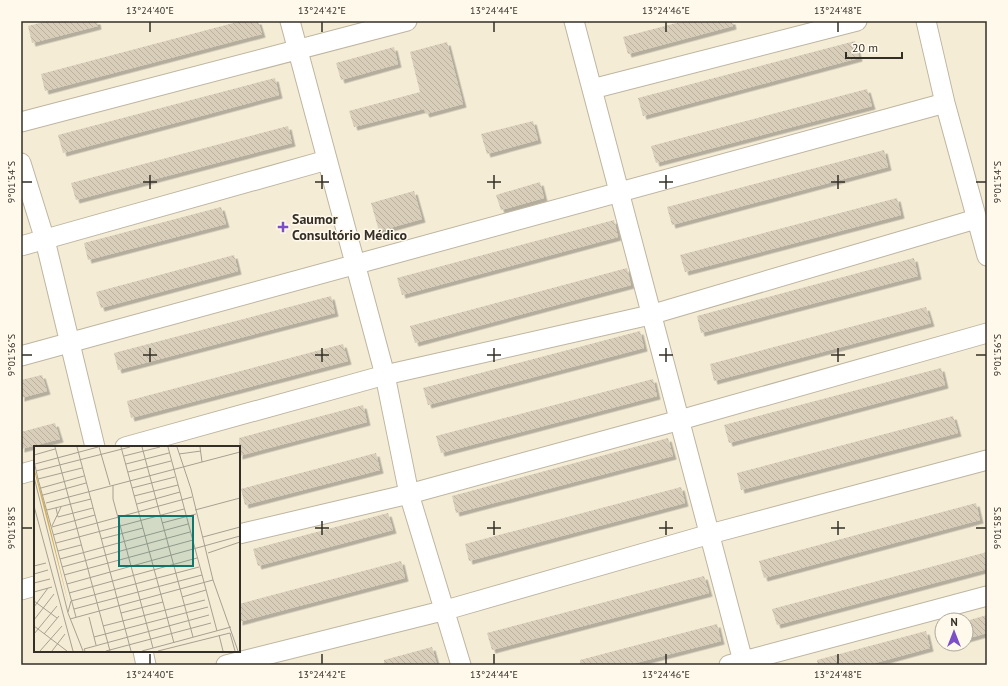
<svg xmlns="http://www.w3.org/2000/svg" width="1008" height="686" font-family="'PT Sans',sans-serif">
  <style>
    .building { fill: url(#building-back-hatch); filter: url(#shadow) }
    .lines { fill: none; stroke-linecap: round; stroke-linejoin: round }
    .minor-casing { stroke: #beb5a0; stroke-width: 21 }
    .minor { stroke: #fff; stroke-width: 19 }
    .ticks { fill: none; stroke: #332f27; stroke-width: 1.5 }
    .poi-dot { fill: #7d4fc7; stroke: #fff9ec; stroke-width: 1.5 }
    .labels { text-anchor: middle; stroke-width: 3; stroke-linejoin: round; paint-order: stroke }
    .poi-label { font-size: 14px; font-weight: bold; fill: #332f27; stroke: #fff9ec; text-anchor: start }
    .inset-road { fill: none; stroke: #a7a090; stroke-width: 1 }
    .view { fill: #0f766e; fill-opacity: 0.15; stroke: #0f766e; stroke-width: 2 }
    .inset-edge { fill: none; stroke: #332f27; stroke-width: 2 }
    .neatline { fill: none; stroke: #332f27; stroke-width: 1.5 }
    .ticks-label { font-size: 10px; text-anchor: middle; fill: #332f27 }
  </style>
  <defs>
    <pattern id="building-back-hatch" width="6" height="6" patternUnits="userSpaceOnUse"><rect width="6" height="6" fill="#d8ceb9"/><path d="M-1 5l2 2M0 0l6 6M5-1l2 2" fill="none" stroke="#bab19f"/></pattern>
    <filter id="shadow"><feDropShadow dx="3.5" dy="3.5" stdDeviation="0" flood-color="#0004"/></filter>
  </defs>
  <rect width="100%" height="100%" fill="#f5ecd6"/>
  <path class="building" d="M48,21H97L98,26L32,43L28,26Z
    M241,21H258L262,34L45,91L41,74Z
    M684,21H732L733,26L628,54L623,37Z
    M855,41L859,58L643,116L638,98Z
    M447,42L463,104L426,114L424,109L354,127L349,111L420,92L410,52Z
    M394,47L398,64L341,80L336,63Z
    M275,78L279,95L63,153L58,135Z
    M867,89L872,106L656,163L651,146Z
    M533,121L538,140L487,154L481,134Z
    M288,126L292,143L76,200L71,183Z
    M884,150L888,167L672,225L667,207Z
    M540,182L544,198L501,210L496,195Z
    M414,191L422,219L379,231L371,203Z
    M897,198L901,215L685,272L680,255Z
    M221,207L226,224L88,260L84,243Z
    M614,220L618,237L402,295L397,278Z
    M234,255L238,271L101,308L96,292Z
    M914,258L918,276L701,333L697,316Z
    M627,268L631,285L415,343L410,326Z
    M331,296L335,313L118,370L114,353Z
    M926,307L931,323L714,381L710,364Z
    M640,331L644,348L428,405L423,388Z
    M343,344L348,361L131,418L127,401Z
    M941,368L945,385L729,443L724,425Z
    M42,375L47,391L21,398V380Z
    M653,379L657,396L441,453L436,436Z
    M363,405L367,422L239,456V438Z
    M953,416L958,433L741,490L737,473Z
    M55,423L60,439L21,449V432Z
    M668,438L673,456L456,513L452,496Z
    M376,453L380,470L245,505L241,489Z
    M681,487L685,503L469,561L465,544Z
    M976,503L980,520L764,578L759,561Z
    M388,513L393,530L258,566L253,549Z
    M987,552V569L777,625L772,609Z
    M401,561L405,578L239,622V604Z
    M704,576L709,593L492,650L487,633Z
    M987,615V633L966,639V621Z
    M717,624L721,641L628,665H580V660Z
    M926,631L930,648L868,665H818L817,660Z
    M432,647L437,665H384V660Z"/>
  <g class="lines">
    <g class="minor-casing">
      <path id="minor" d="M290,21L385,375L409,494L461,665
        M574,21L744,665
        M926,21L945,103L987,256
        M592,89L857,21
        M21,122L407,21
        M21,163L45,240L95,447
        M21,246L327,160
        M21,356L945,103
        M125,447L385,375L650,315L976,219
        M21,474L35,470
        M239,534L409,494L680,420L987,333
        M21,590L35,586
        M143,651L146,665
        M226,665L446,610L710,534L987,460
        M729,665L987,596"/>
    </g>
    <use href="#minor" class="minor"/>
  </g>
  <path class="ticks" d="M150,22V32M322,22V32M494,22V32M666,22V32M838,22V32M150,175V189M322,175V189M494,175V189M666,175V189M838,175V189M22,182H32M143,182H157M315,182H329M487,182H501M659,182H673M831,182H845M976,182H986M150,348V362M322,348V362M494,348V362M666,348V362M838,348V362M22,355H32M143,355H157M315,355H329M487,355H501M659,355H673M831,355H845M976,355H986M322,521V535M494,521V535M666,521V535M838,521V535M22,528H32M315,528H329M487,528H501M659,528H673M831,528H845M976,528H986M150,654V664M322,654V664M494,654V664M666,654V664M838,654V664"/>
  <path class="poi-dot" d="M281 221h4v4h4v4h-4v4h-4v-4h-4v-4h4z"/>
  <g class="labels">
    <g class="poi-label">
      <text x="292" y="224">Saumor<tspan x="292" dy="16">Consultório Médico</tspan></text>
    </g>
  </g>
  <g transform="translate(34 446)">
    <rect width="206" height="206" fill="#f5ecd6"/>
    <path d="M0,21L11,60L35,160L0,24Z" fill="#d2af57"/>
    <path class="inset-road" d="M21,1L76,205M43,1L97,205M65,1L76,39M87,1L140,197M108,1L159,191M134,1L183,185M143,1L157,43L179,134L204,205M166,1L168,16M145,8L167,5M0,9L21,3M90,10L126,1M0,15L4,33M1,18L64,1M92,18L135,7M2,25L96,1M94,26L137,15M0,31L34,167L49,205M79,39V53L119,202M7,42L50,30M98,42L141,31M9,49L52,37M100,50L144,39M12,57L206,6M103,58L146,46M0,60L39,205M22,62L24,71L59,62M13,64L57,53M161,64L206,52M128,77L162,68M18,80L27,61M18,81L61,69M19,89L158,51M169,91L206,81M67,93L109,82M22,97L150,63M24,105L47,99M174,107L206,96M26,113L154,78M0,120L12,117M28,121L156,86M0,128L14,124M30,129L159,94M0,137L16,133M33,138L206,90M0,146L18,141M35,147L163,112M148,151L172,144M0,155L23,172M0,161L14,142M40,163L168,129M34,166L37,155L165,121M87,167L129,156M42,171L4,33L48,22M55,171L62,199M36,173L179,134M0,174L20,148M0,180L33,205M69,180L171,154M0,188L23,160M10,188L25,170M185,189L189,205M60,191L174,161M6,205L28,180M18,205L31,188M51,205L50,203L175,169M72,205L177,177M108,205L197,181M124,205L196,187L201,205"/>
    <path class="view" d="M85,70H159V120H85Z"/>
    <rect width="206" height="206" class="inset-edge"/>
  </g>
  <rect width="1008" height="686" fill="none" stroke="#fff9ec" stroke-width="44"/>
  <g transform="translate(954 632)"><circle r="19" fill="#fff9ec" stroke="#ada89d"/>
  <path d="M0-3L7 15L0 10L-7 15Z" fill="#7d4fc7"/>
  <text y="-6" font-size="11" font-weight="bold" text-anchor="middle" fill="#332f27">N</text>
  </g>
  <path d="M846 52v6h56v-6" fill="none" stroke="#332f27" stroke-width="2"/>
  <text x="852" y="52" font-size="12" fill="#332f27" stroke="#fff9ec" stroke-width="3" paint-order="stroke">20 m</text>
  <rect x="22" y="22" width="964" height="642" class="neatline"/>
  <g class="ticks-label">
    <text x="150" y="14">13°24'40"E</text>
    <text x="322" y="14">13°24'42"E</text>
    <text x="494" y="14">13°24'44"E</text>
    <text x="666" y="14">13°24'46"E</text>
    <text x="838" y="14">13°24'48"E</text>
    <text transform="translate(11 182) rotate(-90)" y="4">9°01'54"S</text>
    <text transform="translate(997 182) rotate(-90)" y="4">9°01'54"S</text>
    <text transform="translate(11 355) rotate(-90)" y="4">9°01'56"S</text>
    <text transform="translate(997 355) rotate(-90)" y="4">9°01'56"S</text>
    <text transform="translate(11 528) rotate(-90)" y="4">9°01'58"S</text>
    <text transform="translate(997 528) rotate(-90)" y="4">9°01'58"S</text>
    <text x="150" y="678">13°24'40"E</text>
    <text x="322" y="678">13°24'42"E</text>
    <text x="494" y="678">13°24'44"E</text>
    <text x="666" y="678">13°24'46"E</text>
    <text x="838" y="678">13°24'48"E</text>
  </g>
</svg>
